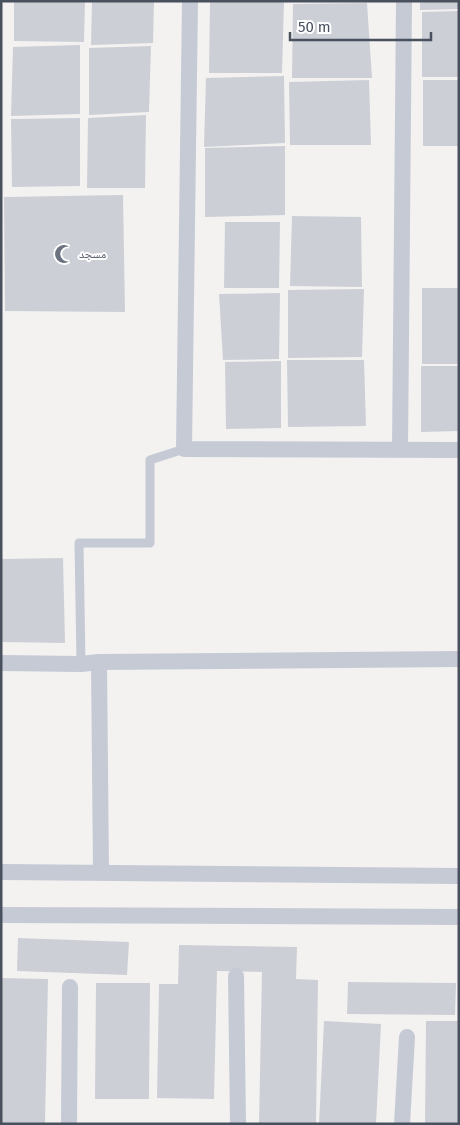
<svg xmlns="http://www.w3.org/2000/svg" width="460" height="1125" font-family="'Fira Sans','Noto Naskh Arabic',sans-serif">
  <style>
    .building { fill: #cdcfd6 }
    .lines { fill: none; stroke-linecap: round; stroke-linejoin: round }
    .lane { stroke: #c5cad5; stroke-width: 9 }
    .street { stroke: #c5cad5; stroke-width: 16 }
    .labels { text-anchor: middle; stroke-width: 4; stroke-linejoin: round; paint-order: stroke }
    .worship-label { font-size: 12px; fill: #5b616d; stroke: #fff; text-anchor: start }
  </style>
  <rect width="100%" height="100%" fill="#f3f2f1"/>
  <path class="building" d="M14,1H85L84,42L14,41Z
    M92,1H154L153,43L91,45Z
    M210,1L284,2L282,73H209Z
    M420,1H459V9L420,10Z
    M367,3L372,78H292L293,4Z
    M459,11V77H422V12Z
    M80,45V114L11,116L13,47Z
    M151,46L149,112L89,115V48Z
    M284,76L285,143L204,147L206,78Z
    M369,80L371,145H290L289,82Z
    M423,80H459V146H423Z
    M146,115L145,188H87L88,118Z
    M80,118V186L12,187L11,119Z
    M285,146V215L205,217V148Z
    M123,195L125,312L5,311L4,197Z
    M292,216L361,217L362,287L290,286Z
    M225,222H280L279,288H224Z
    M422,288H459V364H422Z
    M364,289L362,357L288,358V290Z
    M280,293L279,359L223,360L219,294Z
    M287,360H364L366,426L288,427Z
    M281,361V428L226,429L225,362Z
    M421,366H459V431L421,432Z
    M63,558L65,643L1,642V559Z
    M18,938L129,942L127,975L17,971Z
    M179,945L297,947L296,979L318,980L316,1124H259L262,972L217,971L214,1099L157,1098L159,984H178Z
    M1,978L48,979L45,1124H1Z
    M348,982L456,983L455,1015L347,1014Z
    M96,983H150L149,1099H95Z
    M324,1021L381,1024L376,1124H319Z
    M426,1021H459V1124H425Z"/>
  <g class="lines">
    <path class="lane" d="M81,664L79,543H150V460L184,449"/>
    <path class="street" d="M190,1L184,449L459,450
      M400,450L404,1
      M99,662L101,872
      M1,663L81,664L99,662L459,659
      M1,872L459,876
      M1,915L459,917
      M236,976L238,1124
      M69,1124L70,987
      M402,1124L407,1037"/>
  </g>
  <defs>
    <g id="mosque-bare" transform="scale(1.5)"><path d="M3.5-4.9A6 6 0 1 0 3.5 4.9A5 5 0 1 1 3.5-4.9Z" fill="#6b7280" stroke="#fff" stroke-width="2.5" paint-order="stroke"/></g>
  </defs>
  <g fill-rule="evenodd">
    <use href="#mosque-bare" x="64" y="254"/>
  </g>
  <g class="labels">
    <g class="worship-label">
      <text x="79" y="258">مسجد</text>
    </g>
  </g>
  <rect width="460" height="1125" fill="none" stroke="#49505e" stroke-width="5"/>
  <path d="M290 32v8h141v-8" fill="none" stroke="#49505e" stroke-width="2.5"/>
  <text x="298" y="32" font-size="15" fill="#49505e" stroke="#ffffff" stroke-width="4" paint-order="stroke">50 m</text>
</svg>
